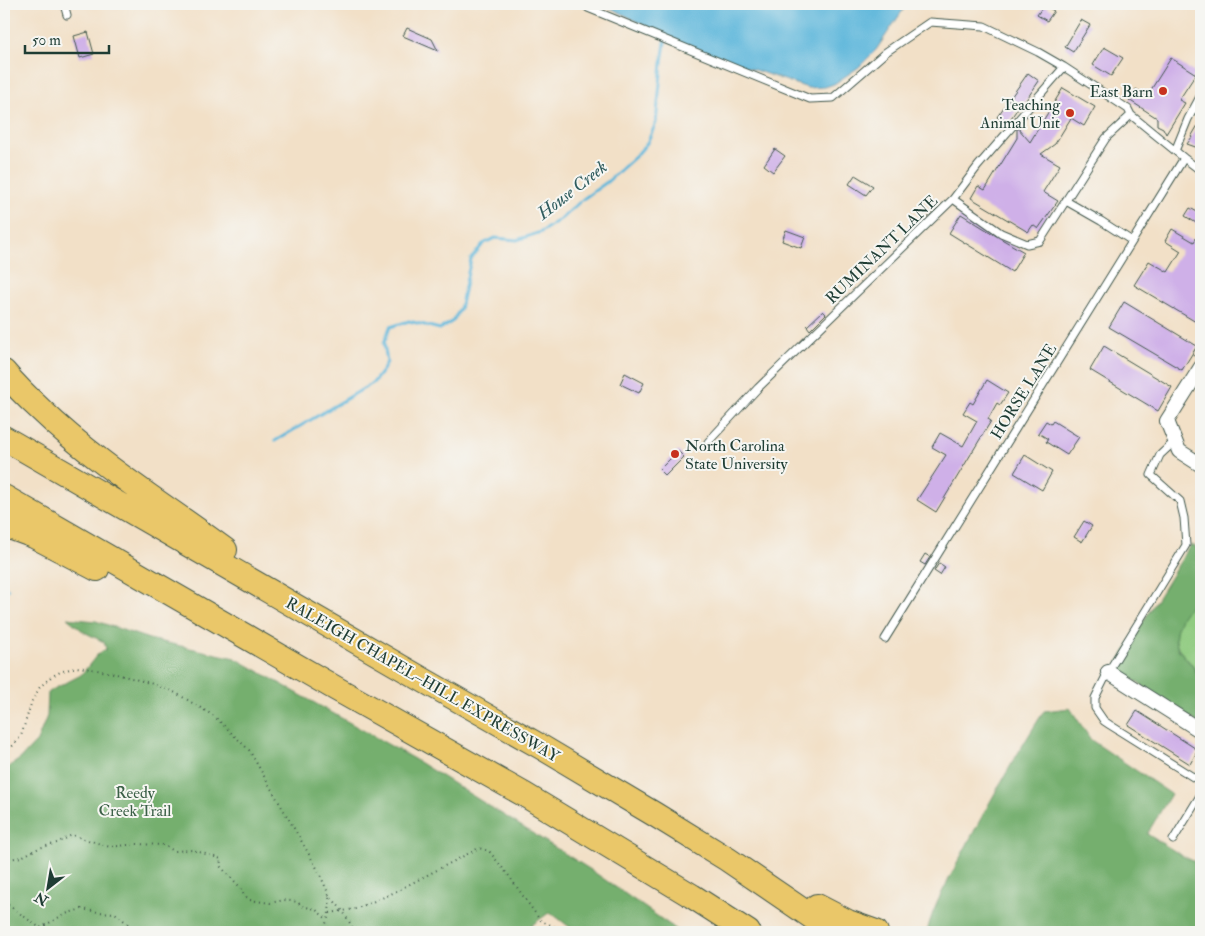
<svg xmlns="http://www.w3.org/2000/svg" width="1205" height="936" font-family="'IM FELL Double Pica',serif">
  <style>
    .green { fill: #90cb80; stroke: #58845a }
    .forest { fill: #74af6e; stroke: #4a7651 }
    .water { fill: #5eb7db; stroke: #3e7a88 }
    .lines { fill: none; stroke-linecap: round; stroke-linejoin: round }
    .stream { stroke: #5eb7db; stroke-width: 3 }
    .building { fill: #cfb0e8 }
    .service-casing { stroke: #3f554a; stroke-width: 9 }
    .minor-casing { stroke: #3f554a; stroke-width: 16 }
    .motorway-casing { stroke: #3f554a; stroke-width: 26 }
    .path { stroke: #3f554a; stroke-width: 2; stroke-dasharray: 1 4; stroke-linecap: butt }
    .service { stroke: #fff; stroke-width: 7 }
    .minor { stroke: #fff; stroke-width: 14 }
    .motorway { stroke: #eac769; stroke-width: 24 }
    .poi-dot { fill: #c8321e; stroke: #f6f6f2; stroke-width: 2 }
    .labels { text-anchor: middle; stroke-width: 4; stroke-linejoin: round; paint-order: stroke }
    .poi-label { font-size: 16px; fill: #1f3d34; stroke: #f6f6f2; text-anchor: end }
    .street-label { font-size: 16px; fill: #1f3d34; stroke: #f6f6f2 }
    .park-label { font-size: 16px; fill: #3b6047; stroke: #f6f6f2 }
    .water-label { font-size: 18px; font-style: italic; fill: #2f5c5e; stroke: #f6f6f2 }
  </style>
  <rect width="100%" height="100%" fill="#f6f6f2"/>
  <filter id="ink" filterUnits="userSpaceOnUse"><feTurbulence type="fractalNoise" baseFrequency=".02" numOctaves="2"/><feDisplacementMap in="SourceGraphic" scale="10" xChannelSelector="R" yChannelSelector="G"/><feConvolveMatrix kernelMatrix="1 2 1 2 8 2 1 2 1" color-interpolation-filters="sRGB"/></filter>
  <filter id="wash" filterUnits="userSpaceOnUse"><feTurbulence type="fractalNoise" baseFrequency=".0096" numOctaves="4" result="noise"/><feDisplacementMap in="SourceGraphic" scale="20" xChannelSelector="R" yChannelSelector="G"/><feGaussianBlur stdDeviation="1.12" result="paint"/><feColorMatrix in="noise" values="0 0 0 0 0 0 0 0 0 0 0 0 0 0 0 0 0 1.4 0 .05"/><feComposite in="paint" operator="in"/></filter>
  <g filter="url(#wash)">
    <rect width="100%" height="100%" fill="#f2e0c7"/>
    <path class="green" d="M1201,600V682C1198,677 1196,670 1192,665C1188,659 1181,654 1178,647C1170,629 1184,606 1201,600Z"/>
    <path class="forest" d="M1192,545L1201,550V600L1195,602L1188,608L1181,618L1177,628L1175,639L1178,649L1193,667L1201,682V725L1120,671L1118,666L1119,661L1186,552L1189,547Z
      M67,618L96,621L149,639L235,658L414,759L591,870L680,932H576L550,912L532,925L536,932H4V770L20,759L37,741L47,716L48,692L81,675L97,655L106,649L104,642L84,632Z
      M1070,708L1091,740L1171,794L1147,834L1181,855L1201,865V932H927C933,905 949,880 961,856C987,806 1014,758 1044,711Z"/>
    <path class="water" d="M603,4H907L876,50L859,67L834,84L825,87L808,88L725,60L666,36Z"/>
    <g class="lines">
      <path class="stream" d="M275,441L373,383L383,370L387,362L384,343L390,327L409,321L440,329L453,321L460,309L471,259L483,244L495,238L517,240L541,232L562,218L583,199L607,182L636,156L647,143L656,123L662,63L666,36
        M4,590L8,589"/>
    </g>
    <g id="blocks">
      <path class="building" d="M1044,5L1054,11L1047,21L1037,15Z
        M1081,20L1090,25L1073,52L1065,47Z
        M407,28L432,39L438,51L403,36Z
        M88,32L94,54L80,58L74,36Z
        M1104,47L1123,58L1111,76L1093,65Z
        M1171,58L1196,74L1179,100L1185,103L1166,134L1163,128L1157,125V118L1129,100L1136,89L1147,96Z
        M1028,73L1039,81L1024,103L1022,102L1007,124L997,117Z
        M1063,88L1095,107L1084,126L1071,118L1055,144L1041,154L1060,165L1043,192L1058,201L1038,229L1033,225L1028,232L971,198L978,186L985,190L1017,138V129L1018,128L1030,142Z
        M1201,120V149L1187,144L1192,137H1191Z
        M775,149L785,156L773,172L764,165Z
        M855,175L873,186L866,195L849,184Z
        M1190,208L1201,214V226L1185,216Z
        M961,214L998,237L1024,252L1012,272L949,233Z
        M1172,229L1194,242L1201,229V325L1134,285L1149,261L1168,272L1181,251L1165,241Z
        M786,230L805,237L801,248L782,241Z
        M1124,302L1197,346L1182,370L1109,327Z
        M823,311L826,314L810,330L807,326Z
        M1104,346L1172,387L1158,411L1090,370Z
        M625,373L644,383L639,393L620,384Z
        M987,380L1008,393L1000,405L997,403L988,419L991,421L936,512L917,500L946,455L932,447L940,433L963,446L977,421L963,413L970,402L973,404Z
        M1046,421L1051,424L1053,421L1079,437L1067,455L1046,442L1048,439L1038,433Z
        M678,451L684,457L665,476L659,470Z
        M1025,455L1052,472L1042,490L1014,473Z
        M1084,521L1092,526L1082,542L1074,537Z
        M925,554L930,557L925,565L920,562Z
        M939,563L945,567L940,575L934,571Z
        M1137,711L1198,750L1190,764L1128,725Z"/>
    </g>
  </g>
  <g filter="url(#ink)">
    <use href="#blocks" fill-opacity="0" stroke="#3f554a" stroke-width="1"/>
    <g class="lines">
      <g class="service-casing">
        <path id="service" d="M64,4L67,15
          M585,4L588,8L810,99L833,98L886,52L930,22L984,26L1038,52L1064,67L1128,109L1131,115L1184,158L1201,171
          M1175,151L1188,119L1201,95
          M953,199L1001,233L1027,244L1040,241L1106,138L1131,115
          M1066,201L1101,221L1132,241
          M1175,441L1160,455L1151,475L1180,501L1184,518L1186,545L1108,672L1095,698V708L1104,721L1110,725L1201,782
          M708,442L758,388L953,199L978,166L1064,67
          M885,639L1184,158
          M1173,840L1201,794"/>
      </g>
      <g class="minor-casing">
        <path id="minor" d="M1201,367L1167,421L1179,451L1201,465
          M1108,672L1201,731"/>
      </g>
      <g class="motorway-casing">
        <path id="motorway" d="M4,372C15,385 28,398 41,410C97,464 163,504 225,550
          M4,438L425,681L543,748L654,814L727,859L834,932
          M4,497L335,688L525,795L692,896L748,932
          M4,525L34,536L97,569
          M817,906L848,922L876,932"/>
      </g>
      <path class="path" d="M1193,356L1201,343
        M4,752L14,745L21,736L32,701L40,687L51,677L60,672L76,667L86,668L113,673L153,684L176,693L214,716L249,750L318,870L329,895L343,911L355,932
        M4,860L21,857L39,848L57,843L72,835L110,847L136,844L164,845L174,851L193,850L221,859L220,866L239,886L244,895L250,900L270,903L284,900L298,902L301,906L315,909L328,920
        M4,902L40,928L65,914L82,909L98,912L115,913L128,924L130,932
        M330,913L355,909L389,895L479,848L489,851L509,876L540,920L557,928L564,932
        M321,932C330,920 330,909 329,895"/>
      <use href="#service" class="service"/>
      <use href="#minor" class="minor"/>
      <use href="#motorway" class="motorway"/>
    </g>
  </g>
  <g class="poi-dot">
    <circle cx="1163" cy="91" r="5"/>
    <circle cx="1070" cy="113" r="5"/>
    <circle cx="675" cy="454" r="5"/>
  </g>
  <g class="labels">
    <g class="poi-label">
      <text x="1153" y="97">East Barn</text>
      <text x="1060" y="110">Teaching<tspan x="1060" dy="18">Animal Unit</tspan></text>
      <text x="685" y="451" text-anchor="start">North Carolina<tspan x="685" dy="18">State University</tspan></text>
    </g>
    <g class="street-label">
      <text transform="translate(881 249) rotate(-44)" y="6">RUMINANT LANE</text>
      <text transform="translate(1023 391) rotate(-58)" y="6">HORSE LANE</text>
      <text transform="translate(423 679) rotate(30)" y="6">RALEIGH CHAPEL–HILL EXPRESSWAY</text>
    </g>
    <g class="park-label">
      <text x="135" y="798">Reedy<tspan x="135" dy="18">Creek Trail</tspan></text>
    </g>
    <g class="water-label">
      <text transform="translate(572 190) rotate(-38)" y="6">House Creek</text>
    </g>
  </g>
  <rect width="1205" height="936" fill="none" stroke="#f6f6f2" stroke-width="20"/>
  <g transform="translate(48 888) rotate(211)" stroke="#f6f6f2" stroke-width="4" paint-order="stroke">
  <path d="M0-4L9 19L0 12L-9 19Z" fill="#1f3d34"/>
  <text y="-8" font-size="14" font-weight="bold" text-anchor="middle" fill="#1f3d34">N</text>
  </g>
  <path d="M25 45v8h84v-8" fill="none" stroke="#1f3d34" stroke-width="2.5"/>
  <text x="32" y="45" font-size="15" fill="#1f3d34" stroke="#f6f6f2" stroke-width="4" paint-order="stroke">50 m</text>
</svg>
